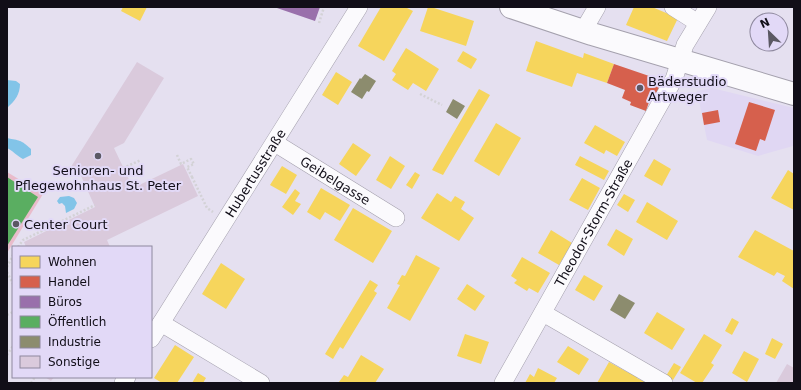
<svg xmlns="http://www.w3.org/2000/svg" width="801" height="390" font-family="'DejaVu Sans',sans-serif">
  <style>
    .built { fill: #e0d7f3 }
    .green { fill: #e9bccb }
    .water { fill: #82c4e8 }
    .homes { fill: #f6d55c }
    .shops { fill: #d6604d }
    .offices { fill: #9970ab }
    .public { fill: #5aae61 }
    .industry { fill: #8c8c6e }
    .building { fill: #dacadc }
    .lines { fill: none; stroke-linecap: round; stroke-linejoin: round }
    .minor-casing { stroke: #a4a0ad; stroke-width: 18 }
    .major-casing { stroke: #a4a0ad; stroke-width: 24 }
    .path { stroke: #d3d2d6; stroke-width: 2.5; stroke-dasharray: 2 2; stroke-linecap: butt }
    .minor { stroke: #fbfafd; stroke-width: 17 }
    .major { stroke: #fbfafd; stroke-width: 22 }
    .poi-dot { fill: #5b5864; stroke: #e2d9f7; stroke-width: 1.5 }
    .labels { text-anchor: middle; stroke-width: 4; stroke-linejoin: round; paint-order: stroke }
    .poi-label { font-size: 13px; fill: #110e18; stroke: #e2d9f7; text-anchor: start }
    .street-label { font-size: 13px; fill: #110e18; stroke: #e2d9f7 }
  </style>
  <rect width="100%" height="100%" fill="#e5e0f0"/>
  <path class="built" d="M712,88L794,108V144L793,146L758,156L707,140L697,91Z"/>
  <path class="green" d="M7,172L43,194L7,253Z"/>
  <path class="water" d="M7,80L16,81L20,84C20,94 15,101 7,108Z
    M7,138C20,141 20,139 31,149V155L23,159C17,156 12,150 7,148Z
    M69,196L74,198L77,203L74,209L66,213L65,206L62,203L59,204L57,201L60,197Z"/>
  <path class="homes" d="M123,7H147L140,21L121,11Z
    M381,7H405L413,11L384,61L358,46Z
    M428,7H431L474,21L466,46L420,31Z
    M634,7H652L678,18L667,41L626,25Z
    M536,41L583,58L584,53L614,64L607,83L577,73L572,87L526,71Z
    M406,48L439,69L426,91L413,83L408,90L392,80L396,74L392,71Z
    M463,51L477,59L471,69L457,61Z
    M336,72L352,82L338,105L322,95Z
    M479,89L490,95L443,175L432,170Z
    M496,123L521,138L499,176L474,161Z
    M595,125L625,142L617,156L606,150L604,154L584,143Z
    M353,143L371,155L356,176L339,164Z
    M390,156L405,166L391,189L376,180Z
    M580,156L609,171L604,180L575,165Z
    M654,159L671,169L662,186L644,176Z
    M282,166L297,175L286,194L270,185Z
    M788,170L794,174V210L771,198Z
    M415,172L420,175L412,189L406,185Z
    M582,178L600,188L588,210L569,200Z
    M321,188L350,205L340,221L325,212L320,220L307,212Z
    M295,189L300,193L295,201L301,204L293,215L282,207Z
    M437,193L451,202L455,196L465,202L461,209L474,218L459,241L421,218Z
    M624,194L635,200L628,212L617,205Z
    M647,202L678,221L667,240L636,222Z
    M353,208L392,231L373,263L334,240Z
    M616,229L633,239L624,256L607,245Z
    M551,230L572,243L559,265L538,253Z
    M755,230L794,251V289L782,281L785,276L777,272L774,276L738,257Z
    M416,255L440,268L410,321L387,308L400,285L397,284L402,275L405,276Z
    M522,257L550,273L538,293L529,288L527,291L514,283L517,280L511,276Z
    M221,263L245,279L226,309L202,294Z
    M584,275L603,286L594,301L575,290Z
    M370,280L378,285L374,291L377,293L343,349L340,347L333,359L325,354Z
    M467,284L485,296L475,311L457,299Z
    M657,312L685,329L672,350L644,333Z
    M732,318L739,322L732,335L725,331Z
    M465,334L489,342L481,364L457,356Z
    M704,334L722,345L711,363L714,365L702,383H697L680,373Z
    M772,338L783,344L775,359L765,354Z
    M175,345L194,357L177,383H162L154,378Z
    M568,346L589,359L579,375L557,362Z
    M744,351L759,359L747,382L732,373Z
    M361,355L384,369L375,383L339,382L344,375L348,377Z
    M609,362L629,373L631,370L639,374L637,378L647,383H597Z
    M674,363L681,367L673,380L666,376Z
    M538,368L557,378L554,383H525L530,374L534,377Z
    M198,373L206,378L203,383H192Z"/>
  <path class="shops" d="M614,64L655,78L661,87L653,104L649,102L646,111L630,105L631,102L622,98L625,90L607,83Z
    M749,102L775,110L765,141L760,139L756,151L735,144Z
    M718,110L720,122L704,125L702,113Z"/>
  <path class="offices" d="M274,7H320L315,21Z"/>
  <path class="public" d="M7,177L38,197L7,246Z"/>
  <path class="industry" d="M365,74L376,81L369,92L367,91L362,99L351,92L360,78L361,79Z
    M453,99L465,106L457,119L446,112Z
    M619,294L635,303L625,319L610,310Z"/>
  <path class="building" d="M137,62L164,78L124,143L114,148L133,188L183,164L198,196L107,240L110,247H26L24,242L95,207L77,167L69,170Z
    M787,364L794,368V383H776Z
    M45,377H54L51,381Z"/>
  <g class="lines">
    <g class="minor-casing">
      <g id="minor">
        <path d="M673,7L698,23"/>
        <path d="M583,31L597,7"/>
        <path id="s1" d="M275,143L396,218"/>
        <path d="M543,313L664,383"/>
        <path d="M161,323L261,383"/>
        <path id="s2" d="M151,339L359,7"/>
        <path d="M123,383L127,377"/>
        <path id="s3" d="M503,383L674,79L685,45L708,7"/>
      </g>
    </g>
    <g class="major-casing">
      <path id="major" d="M511,7L592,34L794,94"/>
    </g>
    <path class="path" d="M319,23L324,7
      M420,94L442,105
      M177,155L181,164L191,159L194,164L187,167L192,177L190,178
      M123,168L141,160
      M192,177L207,208L213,212
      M18,247L23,240L95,205
      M7,267L13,255
      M7,272L13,284
      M7,315L13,312
      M7,355L13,346
      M31,383L35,377"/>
    <use href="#minor" class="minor"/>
    <use href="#major" class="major"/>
  </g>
  <g class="poi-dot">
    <circle cx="640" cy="88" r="4"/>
    <circle cx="98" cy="156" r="4"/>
    <circle cx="16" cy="224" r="4"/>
  </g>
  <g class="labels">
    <g class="poi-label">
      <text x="648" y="86">Bäderstudio<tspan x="648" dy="15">Artweger</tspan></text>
      <text x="98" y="175" text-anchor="middle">Senioren- und<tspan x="98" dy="15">Pflegewohnhaus St. Peter</tspan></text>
      <text x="24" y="229">Center Court</text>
    </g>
    <g class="street-label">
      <text dy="5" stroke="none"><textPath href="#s2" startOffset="196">Hubertusstraße</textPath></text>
      <text dy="5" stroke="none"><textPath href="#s1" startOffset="71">Geibelgasse</textPath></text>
      <text dy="5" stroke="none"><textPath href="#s3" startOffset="184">Theodor-Storm-Straße</textPath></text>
    </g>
  </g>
  <rect width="801" height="390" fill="none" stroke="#110e18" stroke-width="16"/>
  <rect x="12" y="246" width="140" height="132" fill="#e2d9f7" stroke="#8e889e"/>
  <rect x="20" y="256" width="20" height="12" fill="#f6d55c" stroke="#8e889e"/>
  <text x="48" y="266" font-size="12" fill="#110e18">Wohnen</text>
  <rect x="20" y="276" width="20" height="12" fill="#d6604d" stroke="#8e889e"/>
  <text x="48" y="286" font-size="12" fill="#110e18">Handel</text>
  <rect x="20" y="296" width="20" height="12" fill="#9970ab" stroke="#8e889e"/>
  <text x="48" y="306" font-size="12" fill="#110e18">Büros</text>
  <rect x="20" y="316" width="20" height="12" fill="#5aae61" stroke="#8e889e"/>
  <text x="48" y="326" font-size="12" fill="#110e18">Öffentlich</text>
  <rect x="20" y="336" width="20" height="12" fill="#8c8c6e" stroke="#8e889e"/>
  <text x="48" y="346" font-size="12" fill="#110e18">Industrie</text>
  <rect x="20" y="356" width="20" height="12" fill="#dacadc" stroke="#8e889e"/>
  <text x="48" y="366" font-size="12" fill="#110e18">Sonstige</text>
  <g transform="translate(769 32) rotate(335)"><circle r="19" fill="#e2d9f7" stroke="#8e889e"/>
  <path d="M0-3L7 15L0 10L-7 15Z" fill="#5b5864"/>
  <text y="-6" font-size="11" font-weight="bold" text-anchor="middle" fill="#110e18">N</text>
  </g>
</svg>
